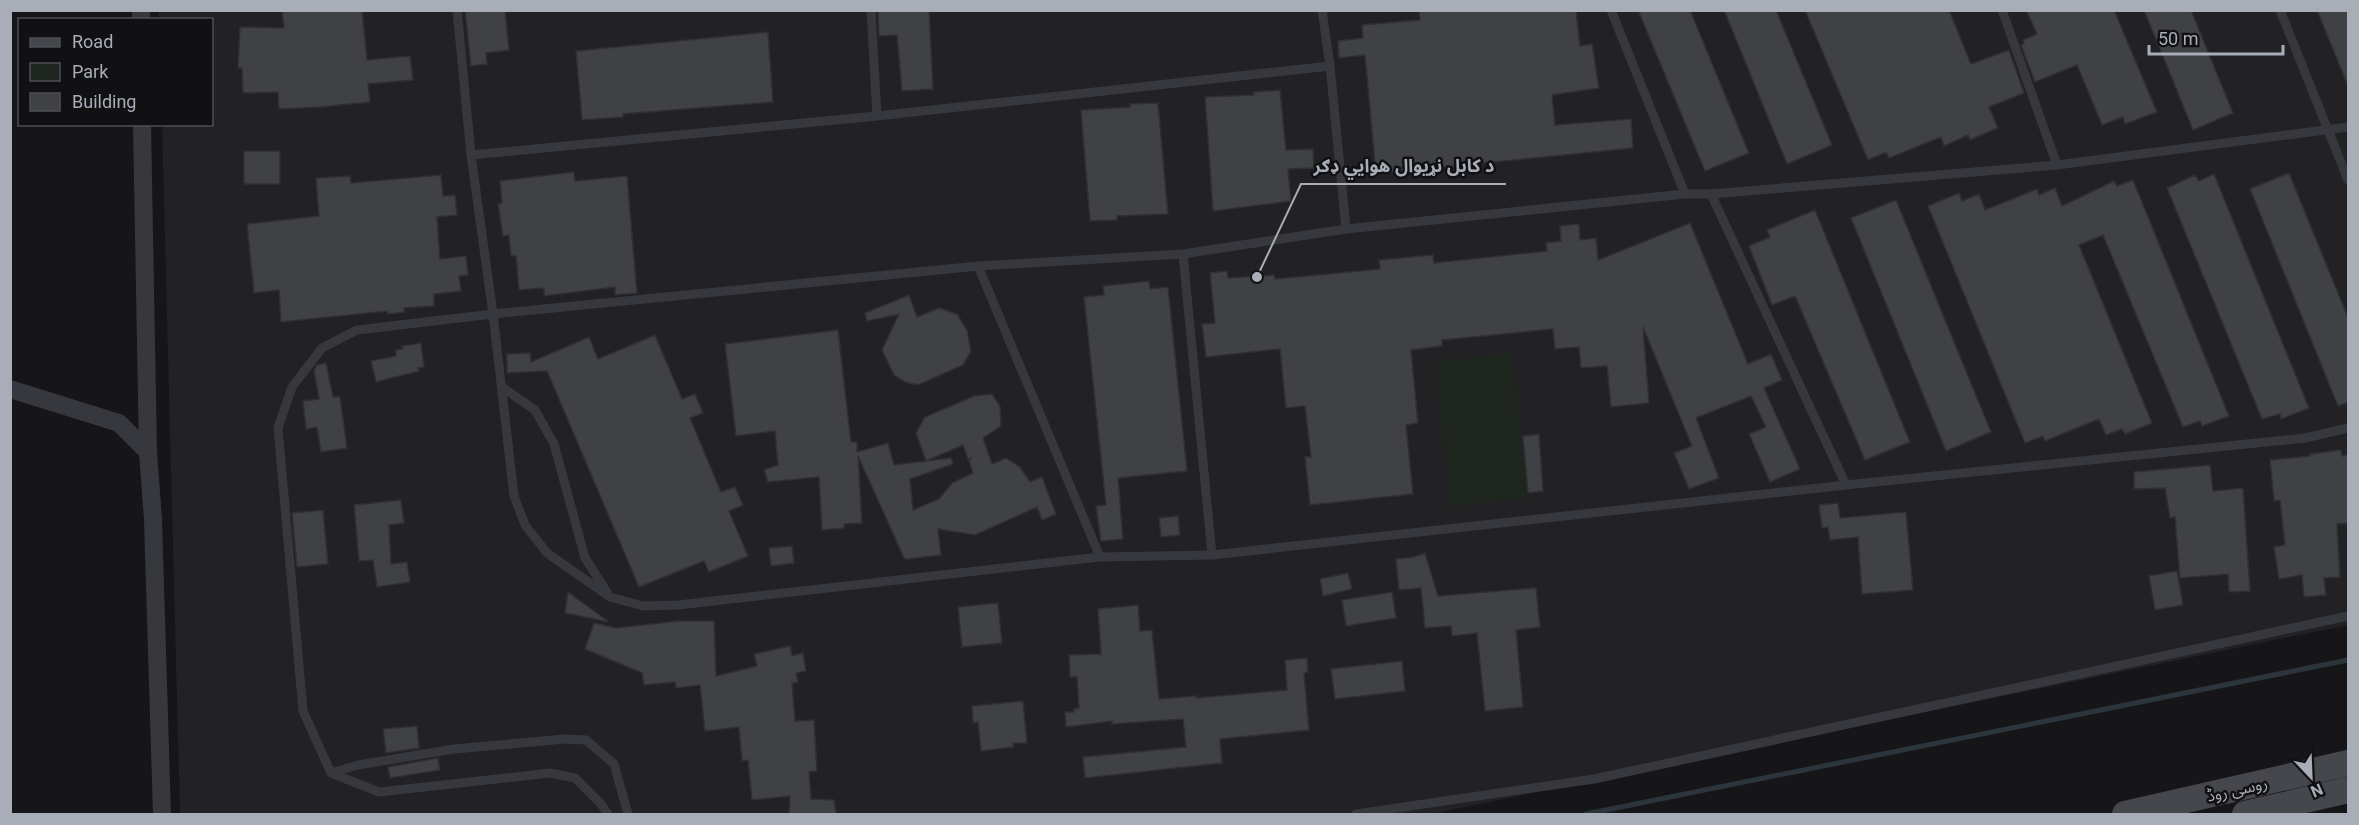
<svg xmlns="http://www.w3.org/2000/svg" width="2359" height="825" font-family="Roboto,'Noto Sans Arabic',sans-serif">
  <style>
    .built { fill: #222225 }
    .green { fill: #1e261f }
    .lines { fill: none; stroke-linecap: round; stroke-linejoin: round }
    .stream { stroke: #2c353c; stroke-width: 5 }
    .building { fill: #404145; stroke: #303034; stroke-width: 1.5 }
    .service { stroke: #37383d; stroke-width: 9 }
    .minor { stroke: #37383d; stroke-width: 18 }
    .secondary { stroke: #45474d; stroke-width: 26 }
    .labels { text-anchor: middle; stroke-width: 5; stroke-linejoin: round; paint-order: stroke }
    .street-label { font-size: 16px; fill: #a8adb8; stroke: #111113 }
    .leader { fill: none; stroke: #a8adb8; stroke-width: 2 }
    .callout-dot { fill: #a8adb8; stroke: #111113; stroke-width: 2 }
    .callout-label { font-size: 18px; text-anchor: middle; font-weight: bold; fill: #a8adb8; stroke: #111113; stroke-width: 5; stroke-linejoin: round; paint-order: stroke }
  </style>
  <rect width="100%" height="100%" fill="#161618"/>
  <path class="built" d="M159,11H2348V625L1431,814H180L162,125L212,124V20L159,19Z"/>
  <path class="green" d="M1513,353L1527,498L1450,506L1435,361Z"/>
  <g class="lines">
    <path class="stream" d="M1586,814L2348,660"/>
  </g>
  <path class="building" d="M298,10H362L367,60L410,56L413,80L368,84L370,102L320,107L279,109L278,92L243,93L242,68H238L240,27L284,28L282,12Z
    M465,10H505L509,50L486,53L487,64L471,66Z
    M878,10H929L933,89L902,91L897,35L879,36Z
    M1419,10H1576L1580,46L1592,44L1599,88L1552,95L1555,125L1631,119L1633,148L1376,174L1365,55L1339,58L1338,41L1363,38L1362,25L1420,20Z
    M1638,10H1690L1749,153L1705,171Z
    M1724,10H1776L1832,145L1787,164Z
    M1805,10H1949L1971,64L2009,50L2024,93L1989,107L1998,128L1970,140L1968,135L1944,146L1941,137L1889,158L1886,152L1868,160Z
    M2026,10H2114L2157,112L2125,124L2123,117L2102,125L2077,65L2035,82L2021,45L2024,44L2023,40L2037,34Z
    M2144,10H2191L2233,113L2193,130Z
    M2317,10H2349V86H2348Z
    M768,32L773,102L623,114V117L582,120L576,51Z
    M1280,90L1286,150L1313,149L1314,168L1288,169L1291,201L1213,211L1205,97L1254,95L1253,92Z
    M1158,103L1168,214L1117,216V220L1090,221L1081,110L1130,107V104Z
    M244,151H280V184H244Z
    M574,172L575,181L627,176L637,293L615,295V287L544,296V288L519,290L516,256H511L509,235L503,236L498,204L502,203L500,181Z
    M2289,173L2349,320V402L2338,406L2250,189Z
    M2214,174L2309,408L2281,419L2280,414L2262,419L2167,188L2195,175L2199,181Z
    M441,175L443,196L455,195L457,215L437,217L440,259L466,256L468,275L459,276L461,291L434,294V306L404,308L405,312L388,314L387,311L281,322L279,290L254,293L247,224L319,216L316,178L350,176L351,183Z
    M2133,180L2229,416L2202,426L2200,421L2183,427L2103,235L2079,245L2152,423L2125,434L2122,429L2106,435L2099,419L2045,441L2043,436L2025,443L1928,206L1959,193L1962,201L1979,194L1985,210L2037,189L2039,195L2055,188L2062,206L2114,181L2117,186Z
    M1896,200L1991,432L1946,451L1851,218Z
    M1815,210L1910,442L1865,460L1795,296L1772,305L1749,246L1770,237L1767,230Z
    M1690,223L1748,364L1771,354L1782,380L1764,388L1800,469L1770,482L1749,434L1766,427L1751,396L1696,418L1719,478L1689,489L1674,453L1692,446L1643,327L1649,403L1611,407L1607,366L1581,368L1579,347L1555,349L1553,329L1442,340V346L1411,350L1418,423L1406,425L1413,494L1310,505L1305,457H1311L1305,406L1286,408L1280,349L1206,357L1202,324L1215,323L1210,273L1227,271L1228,278L1274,275L1275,279L1380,269L1379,260L1433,255L1434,263L1547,251L1546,243L1561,241L1560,226L1579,224L1580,240L1596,238L1598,260Z
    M1149,281L1150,289L1168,287L1187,471L1118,478L1123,539L1101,541L1096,506L1106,505L1084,297L1104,295L1103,286Z
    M909,295L917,317L939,308L957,314L967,330L971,351L963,365L918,385L905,382L894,375L882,350L899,314L867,321L865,313Z
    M838,330L851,442H857V452L888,443L894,465L951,458L953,464L910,479L913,510L939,499L952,483L973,473L969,461L971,458L968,459L963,445L926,461L916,433L925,417L974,396L992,394L1000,406L1001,426L983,438L992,464L1006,458L1020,467L1030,482L1042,477L1056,514L1042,520L1037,507L975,535L938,529L941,555L908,559L904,558L858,456L862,523L844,524V528L822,530L819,477L768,482L764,470L778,465L775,431L736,436L725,344Z
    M655,335L682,399L695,394L703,413L690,418L721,492L735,487L743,505L729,511L748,556L709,572L704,561L639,587L547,371L507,373V354L530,353L531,362L589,337L598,359Z
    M421,343L424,367L418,368L419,371L376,382L371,361L396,356V350L403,349L402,346Z
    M326,363L333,397H340L347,448L321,452L317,427L306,429L303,401L319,399L314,370L317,365Z
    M1539,434L1543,491L1528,493L1523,436Z
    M2341,450L2342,456L2349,454V523L2337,524L2340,577L2324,578L2326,595L2304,597L2302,575L2279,579L2274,547L2285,545L2280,500L2274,501L2270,460L2310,456V454Z
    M2210,465L2213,491L2243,488L2250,591L2229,592L2228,574L2180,578L2175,517L2170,518L2165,488L2134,489V472Z
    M401,500L404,523L389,525L391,564L407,562L410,582L377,587L373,560L359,561L354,505Z
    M1838,503L1840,518L1906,512L1913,590L1862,594L1858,537L1830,540L1828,527L1822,528L1819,505Z
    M323,510L328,564L297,567L292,513Z
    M1178,516L1180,535L1161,537L1159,518Z
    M792,546L794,563L771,566L769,548Z
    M1425,553L1438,596L1536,588L1540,627L1516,630L1523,707L1485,711L1477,633L1452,636L1451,626L1425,628L1421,588L1399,590L1396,559L1414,557Z
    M2177,571L2183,605L2155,610L2149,576Z
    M1348,573L1352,589L1323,596L1320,579Z
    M568,592L609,622L565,613Z
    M1392,592L1396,618L1346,626L1342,600Z
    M998,603L1002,643L962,647L958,607Z
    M1138,605L1140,631L1152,630L1159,699L1197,696V698L1287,690L1285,660L1307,658L1308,672L1304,673L1309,730L1220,739L1222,763L1085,778L1083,757L1186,747L1183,719L1112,724V721L1066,727L1065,712H1074V709L1079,708L1077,677H1070L1069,655L1101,654L1098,609Z
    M679,621H714L716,676L757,666L754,654L790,646L792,656L803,653L806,671L796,673L798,682L792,683L795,721L814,720L817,771L809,772L811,799L834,800L836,814H789L790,796L752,800L748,760L742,761L739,727L705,731L700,685L676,688L675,682L644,685L642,673L585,649L594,623L616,628Z
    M1402,661L1405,691L1335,699L1331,669Z
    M1023,701L1027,743H1013L1014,747L981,751L978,722L973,723L972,706Z
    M417,726L419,748L386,753L383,729Z
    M438,758L440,770L390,778L388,767Z"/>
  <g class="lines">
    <path class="service" d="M457,10L471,155L493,314L514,496L525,525L547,553L610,597L643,606L678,605L1100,557L1212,555L1846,485L2305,438L2348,428
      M871,10L877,116
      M1322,10L1330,66L1346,229
      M1611,10L1685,194
      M2002,10L2057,165
      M2280,10L2348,180
      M471,155L877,116L1330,66
      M1711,194L1846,485
      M1183,254L1212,555
      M978,266L1100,557
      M502,387L535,410L554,444L585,558L607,592
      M331,773L358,765L454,749L565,739L586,740L614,764L628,814
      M608,814L601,804L575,778L550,773L379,792L331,773L303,711L278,428L292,387L322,348L357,330L493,314L978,266L1183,254L1346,229L1685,194H1711L2057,165L2348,127
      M1356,814L1594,779L2348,616"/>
    <path class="minor" d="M141,10V20
      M142,124L148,452L153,520L162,814
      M10,389L119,423L148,452"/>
    <path class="secondary" d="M2125,814L2348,763
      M2245,814L2348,790"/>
  </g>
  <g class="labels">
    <g class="street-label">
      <text transform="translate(2237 789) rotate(-13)" y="6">روسی روڈ</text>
    </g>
  </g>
  <path class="leader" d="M1257 277L1301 184H1506"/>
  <circle class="callout-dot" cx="1257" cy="277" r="6"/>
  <g class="callout-label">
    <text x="1404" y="172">د کابل نړیوال هوایي ډګر</text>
  </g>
  <rect width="2359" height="825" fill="none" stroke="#a8adb8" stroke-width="24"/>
  <rect x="18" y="18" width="195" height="108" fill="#111113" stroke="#4d4f55" stroke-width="1.5"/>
  <rect x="30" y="38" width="30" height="9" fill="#45474d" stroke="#4d4f55" stroke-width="1.5"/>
  <text x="72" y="48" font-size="18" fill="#a8adb8">Road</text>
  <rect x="30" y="63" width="30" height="18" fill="#1e261f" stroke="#4d4f55" stroke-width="1.5"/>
  <text x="72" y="78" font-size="18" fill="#a8adb8">Park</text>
  <rect x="30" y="93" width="30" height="18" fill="#404145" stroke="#4d4f55" stroke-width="1.5"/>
  <text x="72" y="108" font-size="18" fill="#a8adb8">Building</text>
  <g transform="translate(2311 777) rotate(157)" stroke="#111113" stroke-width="4.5" paint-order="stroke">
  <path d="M0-4.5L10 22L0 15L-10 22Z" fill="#a8adb8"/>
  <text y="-9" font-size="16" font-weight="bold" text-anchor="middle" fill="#a8adb8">N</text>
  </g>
  <path d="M2149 45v9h134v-9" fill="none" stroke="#a8adb8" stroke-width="3"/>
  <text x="2158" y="45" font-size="18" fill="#a8adb8" stroke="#111113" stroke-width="4.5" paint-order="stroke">50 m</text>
</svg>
